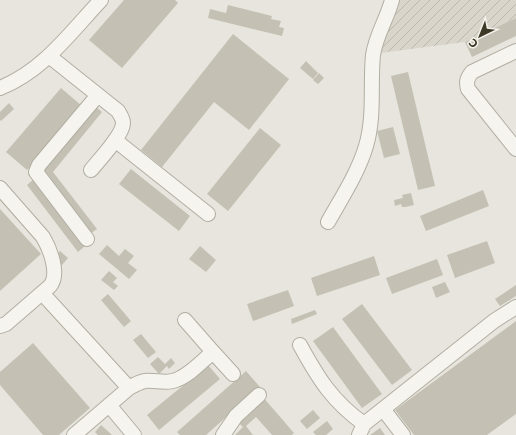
<svg xmlns="http://www.w3.org/2000/svg" width="516" height="435" font-family="Commissioner,sans-serif">
  <style>
    .industrial { fill: url(#industrial-furrows) }
    .building { fill: #c4c0b4 }
    .lines { fill: none; stroke-linecap: round; stroke-linejoin: round }
    .minor-casing { stroke: #b1aea2; stroke-width: 16 }
    .minor { stroke: #f5f4ef; stroke-width: 14 }
  </style>
  <defs>
    <pattern id="industrial-furrows" width="10" height="10" patternUnits="userSpaceOnUse"><rect width="10" height="10" fill="#d9d5cb"/><path d="M-1 1l2-2M0 10L10 0M9 11l2-2" fill="none" stroke="#bbb8ae"/></pattern>
  </defs>
  <rect width="100%" height="100%" fill="#e7e5dd"/>
  <path class="industrial" d="M399,0H516V18L465,42L380,53L372,33Z"/>
  <path class="building" d="M124,0H175L178,3L122,68L89,40Z
    M228,5L272,16L271,19L281,21L279,27L284,28L282,36L208,18L210,9L226,13Z
    M516,18V36L472,57L465,42Z
    M233,34L289,79L249,130L214,102L162,167L141,150Z
    M306,61L318,73L313,79L300,68Z
    M408,72L435,186L418,190L391,76Z
    M319,73L324,78L318,84L313,80Z
    M61,88L82,106L27,170L6,152Z
    M9,103L14,109L1,121L0,120V112Z
    M95,106L102,112L53,172L97,229L90,234L41,169Z
    M393,127L400,154L384,158L377,131Z
    M260,128L281,145L228,211L207,194Z
    M131,169L190,216L179,231L119,184Z
    M34,179L85,246L78,252L27,185Z
    M483,190L489,206L426,231L420,216Z
    M411,193L414,205L405,207H402L401,204L395,206L394,200L403,198L402,195Z
    M0,209L41,254L0,291Z
    M487,241L495,263L455,278L447,255Z
    M107,245L119,256L125,249L134,256L128,263L137,270L129,279L99,254Z
    M200,246L216,260L206,272L189,259Z
    M60,251L68,258L62,265L54,258Z
    M374,256L380,275L317,296L311,278Z
    M437,259L443,275L392,294L386,278Z
    M109,271L117,278L113,282L118,286L114,290L101,280Z
    M445,282L450,292L436,298L432,287Z
    M516,285V296L500,306L495,299Z
    M288,290L294,306L253,321L247,304Z
    M108,294L131,321L124,327L101,300Z
    M362,304L412,370L392,385L342,319Z
    M315,310L317,314L292,324L291,319Z
    M516,321V414L487,435H414L395,410Z
    M333,327L382,394L362,408L313,341Z
    M141,334L156,352L148,358L133,340Z
    M33,343L90,408L59,435H43L0,385V372Z
    M158,357L165,364L171,358L175,363L169,369L167,366L159,374L150,364Z
    M208,365L220,379L159,430L147,415Z
    M246,371L260,387L206,435H180L177,432Z
    M262,396L294,433L292,435H272L256,417L246,426L253,435H235L243,427L238,422L252,412L248,408Z
    M313,410L320,418L307,429L300,421Z
    M327,421L333,429L326,435H316L313,432Z
    M101,425L112,435H98L95,432Z
    M380,428L385,435H370Z"/>
  <g class="lines">
    <g class="minor-casing">
      <path id="minor" d="M516,51L472,72C467,78 466,82 468,89L516,149
        M49,56L118,111C120,115 123,118 123,123C123,135 99,160 91,170
        M0,88C43,71 70,33 101,0
        M115,140L208,214
        M0,188L43,237C50,249 60,274 50,286L6,324L0,326
        M328,222C342,197 358,173 366,146C375,116 370,85 373,55C376,35 387,19 392,0
        M87,239L36,172L39,165L98,95
        M42,293L129,388
        M185,320L213,352
        M300,345C318,378 332,401 364,424L383,409
        M109,405L134,435
        M74,435L129,388C134,385 139,382 145,381C156,380 167,384 176,380C190,375 202,361 213,352L233,374
        M223,435L236,416L259,395
        M359,435L364,424
        M403,435L383,409L494,321L516,307"/>
    </g>
    <use href="#minor" class="minor"/>
  </g>
  <g transform="translate(480 36) rotate(223)" stroke="#f5f2ec" stroke-width="3" paint-order="stroke">
  <path d="M0-3L7 15L0 10L-7 15Z" fill="#3d3926"/>
  <text y="-6" font-size="11" font-weight="bold" text-anchor="middle" fill="#3d3926">С</text>
  </g>
</svg>
